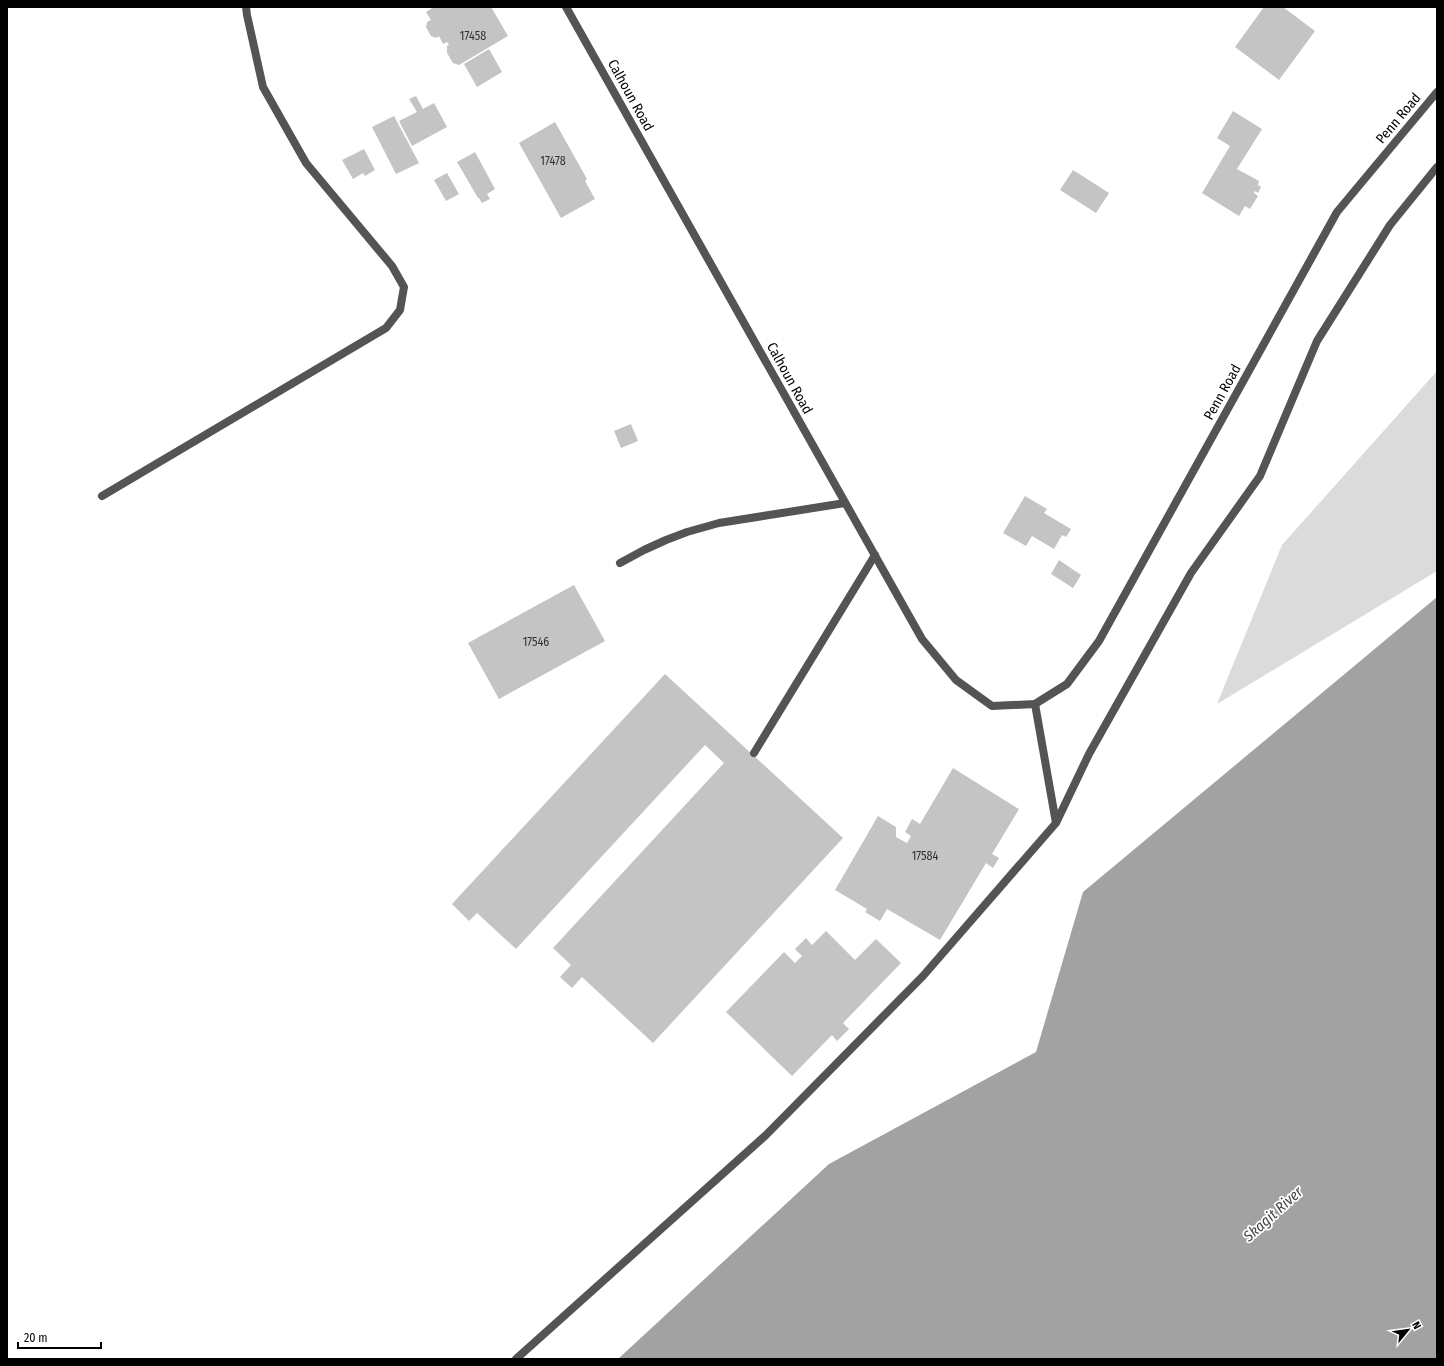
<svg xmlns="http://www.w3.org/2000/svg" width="1444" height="1366" font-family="'Fira Sans Condensed',sans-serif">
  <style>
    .green { fill: #dbdbdb }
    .water { fill: #a2a2a2 }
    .building { fill: #c4c4c4 }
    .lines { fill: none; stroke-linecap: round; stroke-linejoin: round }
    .service { stroke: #545454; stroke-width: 8 }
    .minor { stroke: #545454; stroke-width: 8 }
    .labels { text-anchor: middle; stroke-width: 3.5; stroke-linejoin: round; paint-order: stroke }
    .number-label { font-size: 12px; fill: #313131 }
    .street-label { font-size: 14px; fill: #000; stroke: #fff }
    .water-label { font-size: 15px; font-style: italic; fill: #434343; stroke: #fff }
  </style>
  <rect width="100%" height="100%" fill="#fff"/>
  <path class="green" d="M1437,371V571L1217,704L1282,545Z"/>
  <path class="water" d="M1437,597V1359H618L829,1164L1036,1052L1083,892Z"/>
  <path class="building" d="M434,7H491L508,36L459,65L453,63L447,53V46L449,45L447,42L443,44L439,36L436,38L431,36L426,27L427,22L431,20L426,12Z
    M1264,7H1283L1315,31L1279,80L1235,47Z
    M489,49L502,72L477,87L464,64Z
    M416,96L423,109L434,103L447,127L412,146L399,121L417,112L409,99Z
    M1233,111L1262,129L1237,169L1259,181L1258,185L1261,187L1258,193L1255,191L1254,193L1258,196L1250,209L1245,206L1239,216L1202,193L1230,146L1217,138Z
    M394,116L419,163L396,174L372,127Z
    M555,122L587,179L585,181L595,199L561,218L519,143Z
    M364,149L375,170L365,176L363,173L353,179L342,160Z
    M475,152L495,189L487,194L490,199L482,203L479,198H478L457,162Z
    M1073,170L1109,193L1096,213L1060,190Z
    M447,173L459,194L446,201L434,180Z
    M631,424L638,441L621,448L614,431Z
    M1025,496L1047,509L1044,513L1071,529L1066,537L1062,535L1054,549L1032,536L1026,546L1003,533Z
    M1059,560L1081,575L1073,588L1051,574Z
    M574,585L605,641L499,699L468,643Z
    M665,674L843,838L653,1043L582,977L572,988L560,977L571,965L553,948L724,763L705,745L516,949L477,913L469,921L452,904Z
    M953,768L1019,809L992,854L999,858L993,868L986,863L940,940L887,909L880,921L865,912L867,909L835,890L878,816L896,827V837L907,843L911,836L905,832L912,819L920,824Z
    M826,931L855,960L876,939L901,963L843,1023L849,1029L837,1041L832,1035L792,1076L726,1012L784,952L795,963L802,956L795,949L806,938L812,945Z"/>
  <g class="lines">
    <path class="service" d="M102,496L386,328L400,310L404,287L392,266L306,163L263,87L247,15L246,7
      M620,563L644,550L666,540L687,532L719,523L845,503
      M754,753L875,555
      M1056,823L1089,754L1191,573L1260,476L1317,341L1390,225L1437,167
      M516,1359L766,1135L923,976L1056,823L1035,704"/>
    <path class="minor" d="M566,7L922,639L956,680L992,706L1035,704L1067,684L1099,641L1337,212L1437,92"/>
  </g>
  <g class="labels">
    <g class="number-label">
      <text x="473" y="40">17458</text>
      <text x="553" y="165">17478</text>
      <text x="536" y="646">17546</text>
      <text x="925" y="860">17584</text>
    </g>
    <g class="street-label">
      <text transform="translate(631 95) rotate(61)" y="5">Calhoun Road</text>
      <text transform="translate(1398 118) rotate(-50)" y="5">Penn Road</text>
      <text transform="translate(790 378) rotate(61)" y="5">Calhoun Road</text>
      <text transform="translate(1222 392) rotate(-61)" y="5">Penn Road</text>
    </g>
    <g class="water-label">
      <text transform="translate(1273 1214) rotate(-42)" y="5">Skagit River</text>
    </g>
  </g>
  <rect width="1444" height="1366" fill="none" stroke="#000000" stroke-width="16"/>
  <g transform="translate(1408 1330) rotate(61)" stroke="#ffffff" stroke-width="3" paint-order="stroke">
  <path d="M0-3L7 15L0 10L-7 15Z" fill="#000000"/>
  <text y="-6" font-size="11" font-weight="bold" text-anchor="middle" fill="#000000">N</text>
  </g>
  <path d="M18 1342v6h83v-6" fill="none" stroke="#000000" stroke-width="2"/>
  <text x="24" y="1342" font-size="12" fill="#000000" stroke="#ffffff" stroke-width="3" paint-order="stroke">20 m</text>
</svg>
